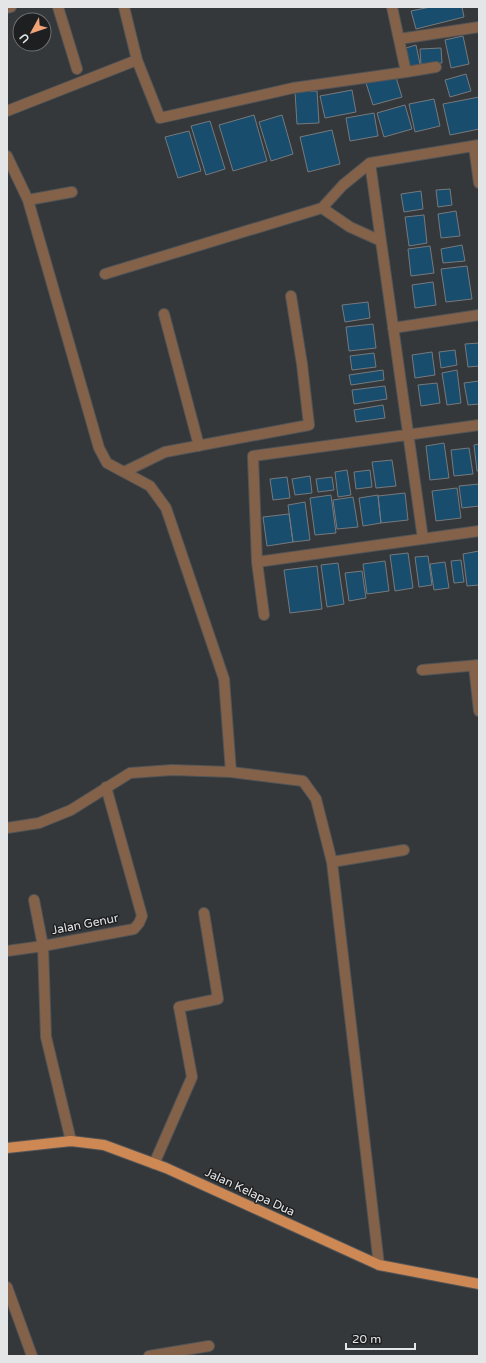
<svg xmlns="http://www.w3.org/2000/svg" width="486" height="1363" font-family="'Varela Round',sans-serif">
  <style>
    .building { fill: #194d6e; stroke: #76797c }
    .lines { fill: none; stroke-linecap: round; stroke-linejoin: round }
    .minor-casing { stroke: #515457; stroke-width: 12 }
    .major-casing { stroke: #515457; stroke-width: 12 }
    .minor { stroke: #846249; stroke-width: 10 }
    .major { stroke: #ce8854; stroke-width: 10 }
    .labels { text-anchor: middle; stroke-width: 3; stroke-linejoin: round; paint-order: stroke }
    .street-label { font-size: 12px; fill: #e3e5e7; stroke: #1e1f20 }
  </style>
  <rect width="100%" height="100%" fill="#35383b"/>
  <path class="building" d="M430,7H462L464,17L416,29L411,11Z
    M463,36L469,64L451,68L445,40Z
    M416,45L420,64L410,67L406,48Z
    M441,48L442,63L421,64L420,49Z
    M395,74L402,97L373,105L366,83Z
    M466,74L471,91L450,97L445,80Z
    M352,90L356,112L325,118L320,96Z
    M317,91L319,123L297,124L295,92Z
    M479,97V129L450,135L443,104Z
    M434,99L440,126L415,132L409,104Z
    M405,105L412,129L384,137L377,113Z
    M374,113L378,136L350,141L346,118Z
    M254,115L267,161L233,171L219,125Z
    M282,115L293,154L271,161L259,122Z
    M210,121L225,169L206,175L191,126Z
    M332,130L340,164L308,172L300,137Z
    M189,131L201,171L178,178L165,137Z
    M450,189L452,205L438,207L436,190Z
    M421,191L423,209L404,212L401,194Z
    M456,211L460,236L441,238L438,214Z
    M424,215L427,243L409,246L405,217Z
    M462,245L465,261L443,263L441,249Z
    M430,246L434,273L411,276L408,249Z
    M467,266L472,299L446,302L441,269Z
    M433,282L436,305L415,308L412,285Z
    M368,302L370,318L345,322L342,305Z
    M373,324L376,348L349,351L346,327Z
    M479,343V366L468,367L465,344Z
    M455,350L457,365L441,368L439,352Z
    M432,352L435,375L415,378L412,355Z
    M374,353L376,367L352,370L350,356Z
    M383,370L384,380L351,385L349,375Z
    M457,370L461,403L447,405L442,373Z
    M479,381V404L468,405L464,383Z
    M437,383L440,403L421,406L418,385Z
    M385,386L387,399L354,404L352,390Z
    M383,405L385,418L356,422L354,410Z
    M444,443L449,478L430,480L426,446Z
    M479,444V471H477L474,445Z
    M469,448L473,474L454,476L451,450Z
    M392,460L396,486L376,488L372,462Z
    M347,470L351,495L338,497L335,472Z
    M370,470L372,487L356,489L354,472Z
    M310,476L312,493L295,495L292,479Z
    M287,477L290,498L273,500L270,479Z
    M332,477L334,490L318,492L316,479Z
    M479,484V506L462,508L459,486Z
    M457,488L461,518L436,521L432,491Z
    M405,493L408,520L381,523L378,496Z
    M331,495L336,533L315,535L310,498Z
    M378,495L381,523L363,526L359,498Z
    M353,497L358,527L337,529L333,500Z
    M305,502L310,540L293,542L288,505Z
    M289,514L293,542L267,546L263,517Z
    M479,551V585L467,586L463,554Z
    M408,553L413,588L395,591L390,555Z
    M428,556L432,585L419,587L415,557Z
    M461,560L464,582L454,583L451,561Z
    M385,561L389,591L367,594L363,564Z
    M445,562L449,588L434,590L430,564Z
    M338,563L344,604L327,607L321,565Z
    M317,566L322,609L290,613L284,570Z
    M362,571L366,598L349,601L345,573Z"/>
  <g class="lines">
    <g class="minor-casing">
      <path id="minor" d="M58,7L77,69
        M392,7L406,72L436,67
        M7,8L11,7
        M399,39L479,27
        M137,60L160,118L293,88L406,72
        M7,111L137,60L124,7
        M474,146L479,183
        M7,156L28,200L99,448L107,463L150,486L166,508L224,679L231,772
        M370,163L423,539
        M28,200L72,192
        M322,208L350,227L381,241
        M105,274L322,208L343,185L370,163L479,145
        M164,314L199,446
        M393,328L479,315
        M124,472L165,452L309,425L302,364L291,296
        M257,562L479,531
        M264,615L257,562L253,456L479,425
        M474,666L479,711
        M422,670L479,665
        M7,828L39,823L71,810L130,773L172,770L231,772L303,781L316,799L332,862L379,1265
        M332,862L404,850
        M7,951L43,946L34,900
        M71,1141L46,1037L43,946L134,929L139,923L142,916L106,787
        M154,1164L192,1077L179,1007L218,999L204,913
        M7,1287L32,1356
        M149,1356L209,1346"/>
    </g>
    <g class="major-casing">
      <path id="major" d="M7,1148L71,1141L104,1145L166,1168L379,1265L479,1284"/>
    </g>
    <use href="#minor" class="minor"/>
    <use href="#major" class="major"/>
  </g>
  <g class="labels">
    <g class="street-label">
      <text transform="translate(85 924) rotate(-11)" y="4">Jalan Genur</text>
      <text transform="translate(250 1192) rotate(25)" y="4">Jalan Kelapa Dua</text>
    </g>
  </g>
  <rect width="486" height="1363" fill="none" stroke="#e3e5e7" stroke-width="16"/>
  <g transform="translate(32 32) rotate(230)"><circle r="19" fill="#1e1f20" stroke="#6d6e70"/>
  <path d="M0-3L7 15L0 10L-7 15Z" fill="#efa377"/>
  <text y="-6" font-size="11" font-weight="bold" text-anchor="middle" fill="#e3e5e7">U</text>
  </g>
  <path d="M346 1343v6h69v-6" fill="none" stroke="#e3e5e7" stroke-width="2"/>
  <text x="352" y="1343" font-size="12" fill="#e3e5e7" stroke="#1e1f20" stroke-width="3" paint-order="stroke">20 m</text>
</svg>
